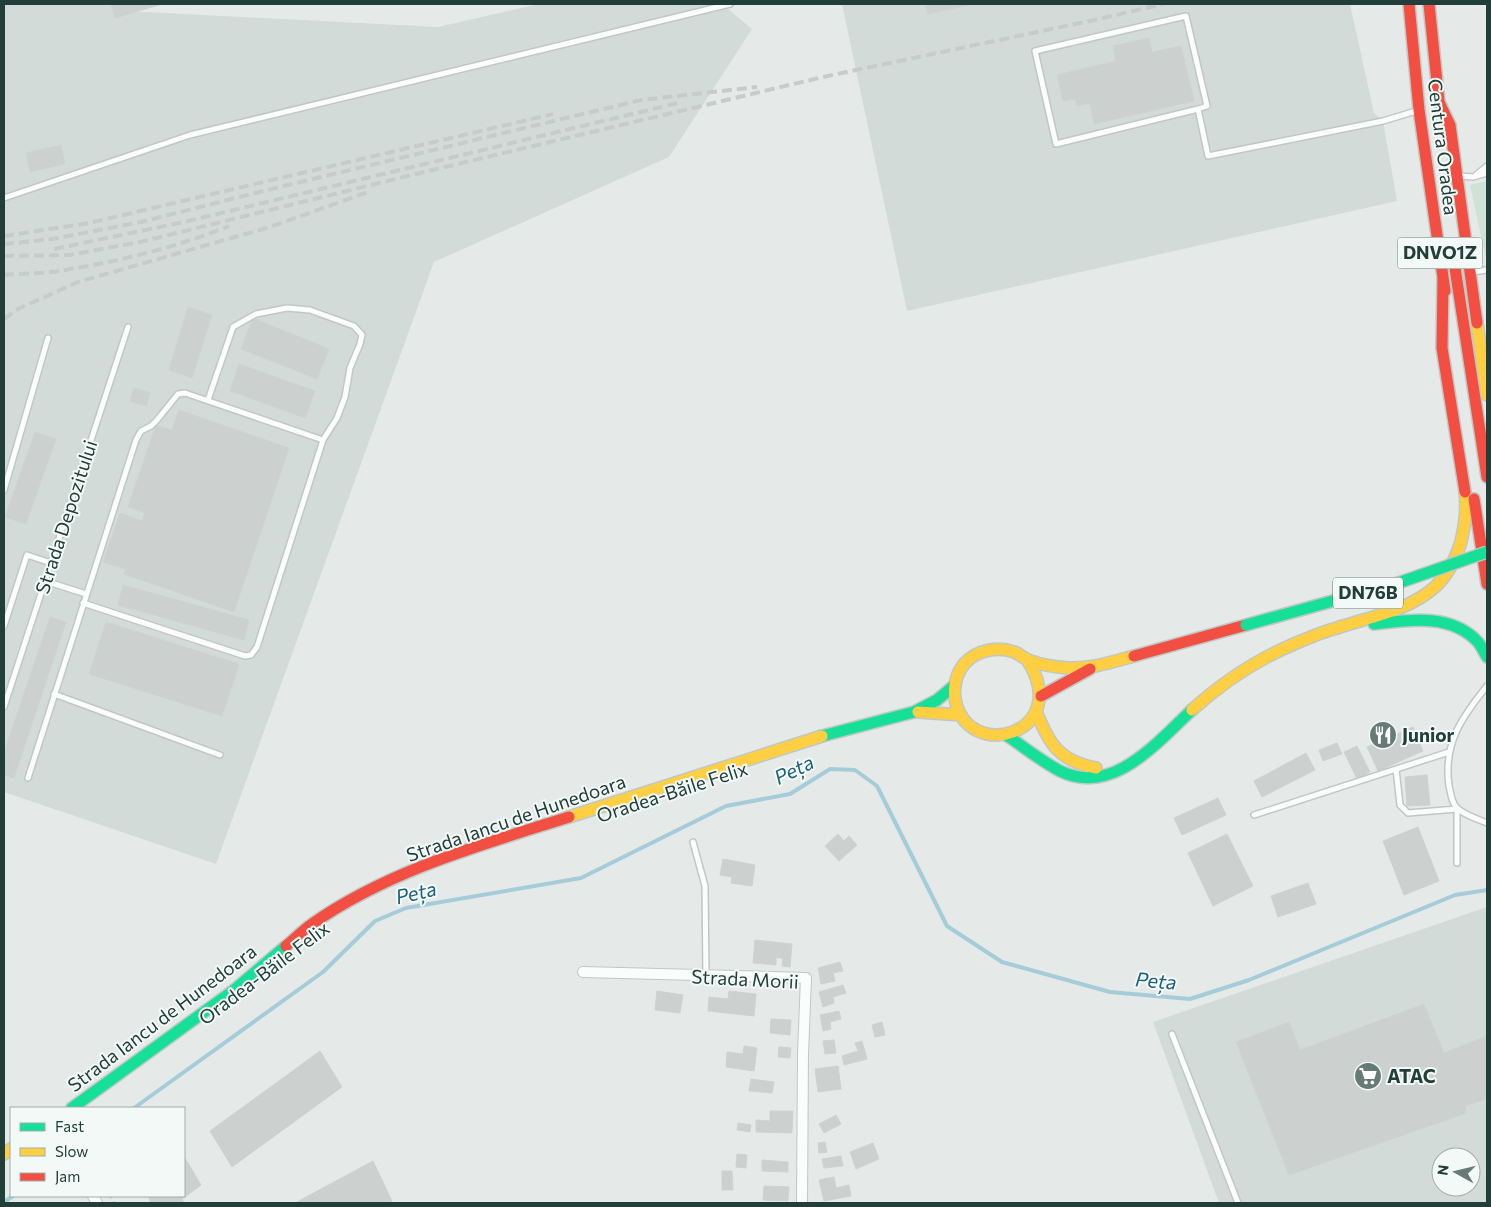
<svg xmlns="http://www.w3.org/2000/svg" width="1491" height="1207" font-family="Commissioner,sans-serif">
  <style>
    .built { fill: #d3dbd8; fill-rule: evenodd }
    .green { fill: #cee3d6 }
    .lines { fill: none; stroke-linecap: round; stroke-linejoin: round }
    .stream { stroke: #a5ccd9; stroke-width: 4 }
    .building { fill: #ccd1cf; stroke: #ced3d1 }
    .lane-casing { stroke: #c2c7c5; stroke-width: 8 }
    .street-casing { stroke: #c2c7c5; stroke-width: 12 }
    .fast-casing { stroke: #c0c8c6; stroke-width: 14 }
    .slow-casing { stroke: #c0c8c6; stroke-width: 14 }
    .jam-casing { stroke: #c0c8c6; stroke-width: 14 }
    .path { stroke: #c1cac8; stroke-width: 2.5; stroke-dasharray: 2.5 4; stroke-linecap: butt }
    .lane { stroke: #fbfcfc; stroke-width: 5 }
    .street { stroke: #fbfcfc; stroke-width: 10 }
    .fast { stroke: #16e098; stroke-width: 11 }
    .slow { stroke: #ffcf43; stroke-width: 11 }
    .jam { stroke: #f24e42; stroke-width: 11 }
    .rail { stroke: #c7cbca; stroke-width: 4; stroke-dasharray: 10 5; stroke-linecap: butt }
    .fast-bridge-casing { stroke: #bdc6c4; stroke-width: 14; stroke-linecap: butt }
    .fast-bridge { stroke: #16e098; stroke-width: 11 }
    .labels { text-anchor: middle; stroke-width: 4; stroke-linejoin: round; paint-order: stroke }
    .shield { fill: #f3f9f7; stroke: #617672; stroke-width: 1 }
    .shield-label { font-size: 18px; font-weight: bold; fill: #223e39 }
    .street-label { font-size: 19px; fill: #223e39; stroke: #f3f9f7 }
    .poi-label { font-size: 19px; font-weight: bold; fill: #223e39; stroke: #f3f9f7; text-anchor: start }
    .water-label { font-size: 20px; font-style: italic; fill: #1c607a; stroke: #f3f9f7 }
  </style>
  <rect width="100%" height="100%" fill="#e5eae8"/>
  <path class="built" d="M4,4H126V11L438,27L539,4H722L752,29L669,157L434,262L216,864L4,792Z
    M842,4H1350L1374,113L1383,121L1397,201L907,311Z
    M1487,907V1203H1219L1153,1022ZM1441,1157H1471V1187H1441Z"/>
  <path class="green" d="M1487,181V259H1486L1470,185Z"/>
  <g class="lines">
    <path class="stream" d="M134,1108L323,972L375,921L406,908L581,878L726,806L790,794L830,769L855,770L877,786L947,926L1002,962L1110,992L1190,999L1249,980L1455,895L1487,890
      M4,1202L13,1196"/>
  </g>
  <path class="building" d="M111,4H162L115,18Z
    M926,4H973L928,14Z
    M1149,38L1152,52L1181,46L1194,101L1094,124L1090,103L1077,106L1075,99L1063,101L1057,75L1116,61L1113,46Z
    M61,145L65,164L30,172L26,153Z
    M188,307L212,315L192,378L169,370Z
    M253,318L329,349L317,379L241,349Z
    M239,364L315,391L305,418L230,391Z
    M134,388L150,393L146,406L130,401Z
    M179,410L289,448L234,612L124,574L126,569L103,562L120,513L142,521L145,513L128,507L156,425L172,430Z
    M35,432L56,439L26,524L5,517Z
    M123,585L249,620L244,640L118,605Z
    M50,617L66,622L14,778L4,775V753Z
    M106,622L239,664L222,716L89,674Z
    M1413,727L1423,751L1378,771L1367,747Z
    M1337,743L1342,754L1323,761L1319,750Z
    M1357,746L1370,772L1357,779L1344,752Z
    M1306,753L1315,770L1262,797L1254,781Z
    M1427,775L1430,805L1407,806L1405,777Z
    M1218,798L1226,815L1182,835L1174,818Z
    M1418,827L1439,881L1404,895L1383,841Z
    M838,834L844,841L849,836L857,845L839,861L825,846Z
    M1227,834L1253,886L1213,906L1188,853Z
    M723,859L755,865L752,886L731,883L732,877L720,875Z
    M1308,883L1316,904L1278,917L1271,896Z
    M755,940L792,944L790,967L782,966L783,958H776V965L753,963Z
    M840,962L843,971L833,973L835,981L821,984L818,968Z
    M843,985L846,993L833,997L834,1003L823,1007L819,992Z
    M657,991L683,995L680,1013L655,1010Z
    M729,991L756,994L754,1016L708,1011L709,997L728,999Z
    M1424,1004L1444,1053L1487,1036V1099L1465,1106L1466,1113L1289,1175L1236,1042L1289,1022L1300,1050Z
    M839,1011L841,1019L830,1022L831,1029L823,1031L820,1015Z
    M771,1019L791,1020L790,1035L770,1033Z
    M882,1022L885,1035L875,1037L872,1025Z
    M834,1040L836,1053L825,1054L823,1041Z
    M862,1041L867,1059L844,1065L842,1056L858,1051L855,1043Z
    M744,1046L757,1048L754,1071L726,1067L727,1052L743,1054Z
    M779,1047L791,1048L790,1058L778,1057Z
    M320,1051L342,1087L232,1167L210,1131Z
    M838,1066L841,1089L818,1092L815,1069Z
    M751,1079L774,1082L772,1093L749,1091Z
    M770,1111H793L792,1133L756,1132V1120L770,1121Z
    M836,1115L841,1124L824,1133L819,1124Z
    M738,1123L751,1125L750,1132L737,1130Z
    M825,1142L827,1152L819,1153L818,1143Z
    M873,1143L879,1159L856,1169L850,1152Z
    M737,1154L747,1155L746,1168L736,1167Z
    M841,1156L843,1166L824,1168L822,1159Z
    M185,1158L201,1185L182,1199L184,1203H151L148,1196H184V1159Z
    M762,1160L788,1162V1172L762,1171Z
    M373,1161L392,1201L387,1203H295Z
    M722,1171H732L733,1190H722Z
    M834,1177L836,1188L849,1185L851,1196L824,1201L819,1180Z
    M764,1186L789,1187L788,1201L763,1200Z"/>
  <g class="lines">
    <g class="lane-casing">
      <path id="lane" d="M1198,109L1207,106L1186,16L1035,51L1056,144L1198,109L1208,156L1383,121L1416,111
        M1476,175L1487,166
        M1461,176L1473,177L1487,173
        M4,198L190,135L730,4
        M1473,272L1487,270
        M208,400L233,327L256,314L287,308L310,310L354,326L362,335L360,344L350,368L345,397L337,418L323,440
        M4,490L48,338
        M45,581L86,594
        M4,626L27,555L51,563
        M1487,686C1462,717 1443,743 1449,786C1451,793 1451,801 1456,807C1463,815 1478,819 1487,823
        M54,694L220,755
        M4,707L128,327
        M1396,769L1400,805L1408,813L1457,809V863
        M28,778L136,440L141,431L151,426L157,420L178,394L185,393L323,440L257,647L251,655L245,656L83,603
        M1254,815L1449,752
        M693,842L705,886L706,976
        M1172,1034L1238,1203"/>
    </g>
    <g class="street-casing">
      <path id="street" d="M583,972L806,978L803,1054L802,1203
        M93,1196L97,1203"/>
    </g>
    <g class="fast-casing">
      <path id="fast" d="M1374,624C1408,620 1450,613 1477,641C1481,645 1484,652 1487,657
        M1006,735C1024,747 1041,761 1060,771C1113,797 1157,742 1192,710
        M822,736L914,712L937,700L955,685
        M72,1108L233,991L286,946"/>
    </g>
    <g class="slow-casing">
      <path id="slow" d="M1477,323L1487,395
        M1028,661C1074,735 965,764 955,698C953,686 957,672 965,663C977,650 998,646 1014,652C1020,654 1024,659 1031,661C1042,665 1055,667 1068,668C1091,669 1112,662 1134,656
        M1192,710C1223,682 1256,660 1294,644C1308,638 1322,632 1337,628C1370,617 1408,611 1435,587C1447,576 1455,560 1460,545C1465,527 1467,510 1465,492
        M1036,711C1049,744 1059,761 1096,768
        M918,712L961,715
        M569,817L822,736
        M4,1154L11,1149"/>
    </g>
    <g class="jam-casing">
      <path id="jam" d="M1409,4L1419,110L1445,291
        M1429,4L1439,102L1450,125L1477,323
        M1455,268L1487,477
        M1443,278L1442,348L1465,492
        M1474,499L1487,584
        M1134,656L1246,625
        M1041,696L1090,669
        M286,946C295,939 303,930 312,924C389,870 481,845 569,817"/>
    </g>
    <path class="path" d="M110,1196L114,1203"/>
    <use href="#lane" class="lane"/>
    <use href="#street" class="street"/>
    <use href="#fast" class="fast"/>
    <use href="#slow" class="slow"/>
    <use href="#jam" class="jam"/>
    <path class="rail" d="M4,236L89,223L553,114
      M4,244L52,239L141,222L255,193L641,100L757,87
      M54,249L184,222L682,102
      M4,256L69,255L140,242L424,172L823,77L1099,19L1163,4
      M4,275C24,273 45,274 65,270C121,261 177,247 229,226
      M4,319L18,309L78,282L270,227L368,192"/>
    <g class="fast-bridge-casing">
      <path id="fast-bridge" d="M1246,625L1398,583L1487,552"/>
    </g>
    <use href="#fast-bridge" class="fast-bridge"/>
  </g>
  <defs>
    <g id="restaurant-disc" transform="scale(1.4375)"><circle r="9.5" fill="#667a76" stroke="#f3f9f7"/><path d="M-5-6h1v4h1v-4h1v4h1v-4h1v5L-1.5 .5V6h-2V.5L-5-1ZM5-6V6H3V1.5H1.5Q1.5-4 5-6Z" fill="#fff"/></g>
    <g id="supermarket-disc" transform="scale(1.4375)"><circle r="9.5" fill="#667a76" stroke="#f3f9f7"/><path d="M-6-5.5h2.5l.6 2H6L4.5 2H-2.5L-4.4-4H-6ZM-1.5 3.2a1.3 1.3 0 1 0 .1 0ZM3 3.2a1.3 1.3 0 1 0 .1 0Z" fill="#fff"/></g>
  </defs>
  <g fill-rule="evenodd">
    <use href="#restaurant-disc" x="1383" y="735"/>
    <use href="#supermarket-disc" x="1368" y="1076"/>
  </g>
  <g class="labels">
    <g class="shield">
      <rect x="1397.5" y="237.5" width="85" height="31" rx="4"/>
      <rect x="1333" y="577.5" width="70" height="31" rx="4"/>
    </g>
    <g class="shield-label">
      <text x="1440" y="259">DNVO1Z</text>
      <text x="1368" y="599">DN76B</text>
    </g>
    <g class="street-label">
      <text transform="translate(1443 147) rotate(83)" y="7">Centura Oradea</text>
      <text transform="translate(66 517) rotate(-72)" y="7">Strada Depozitului</text>
      <text transform="translate(672 792) rotate(-18)" y="7">Oradea-Băile Felix</text>
      <text transform="translate(516 818) rotate(-19)" y="7">Strada Iancu de Hunedoara</text>
      <text transform="translate(264 973) rotate(-37)" y="7">Oradea-Băile Felix</text>
      <text transform="translate(745 979) rotate(3)" y="7">Strada Morii</text>
      <text transform="translate(162 1018) rotate(-37)" y="7">Strada Iancu de Hunedoara</text>
    </g>
    <g class="poi-label">
      <text x="1402" y="742">Junior</text>
      <text x="1387" y="1083">ATAC</text>
    </g>
    <g class="water-label">
      <text transform="translate(794 770) rotate(-26)" y="7">Peța</text>
      <text transform="translate(416 893) rotate(-13)" y="7">Peța</text>
      <text transform="translate(1156 981) rotate(5)" y="7">Peța</text>
    </g>
  </g>
  <rect width="1491" height="1207" fill="none" stroke="#223e39" stroke-width="10"/>
  <rect x="10" y="1107" width="175" height="90" fill="#f3f9f7" stroke="#9faeab"/>
  <rect x="20" y="1123" width="25" height="8" fill="#16e098" stroke="#9faeab"/>
  <text x="55" y="1132" font-size="15" fill="#223e39">Fast</text>
  <rect x="20" y="1148" width="25" height="8" fill="#ffcf43" stroke="#9faeab"/>
  <text x="55" y="1157" font-size="15" fill="#223e39">Slow</text>
  <rect x="20" y="1173" width="25" height="8" fill="#f24e42" stroke="#9faeab"/>
  <text x="55" y="1182" font-size="15" fill="#223e39">Jam</text>
  <g transform="translate(1456 1172) rotate(278)"><circle r="24" fill="#f3f9f7" stroke="#9faeab"/>
  <path d="M0-4L9 19L0 12L-9 19Z" fill="#667a76"/>
  <text y="-8" font-size="14" font-weight="bold" text-anchor="middle" fill="#223e39">N</text>
  </g>
</svg>
